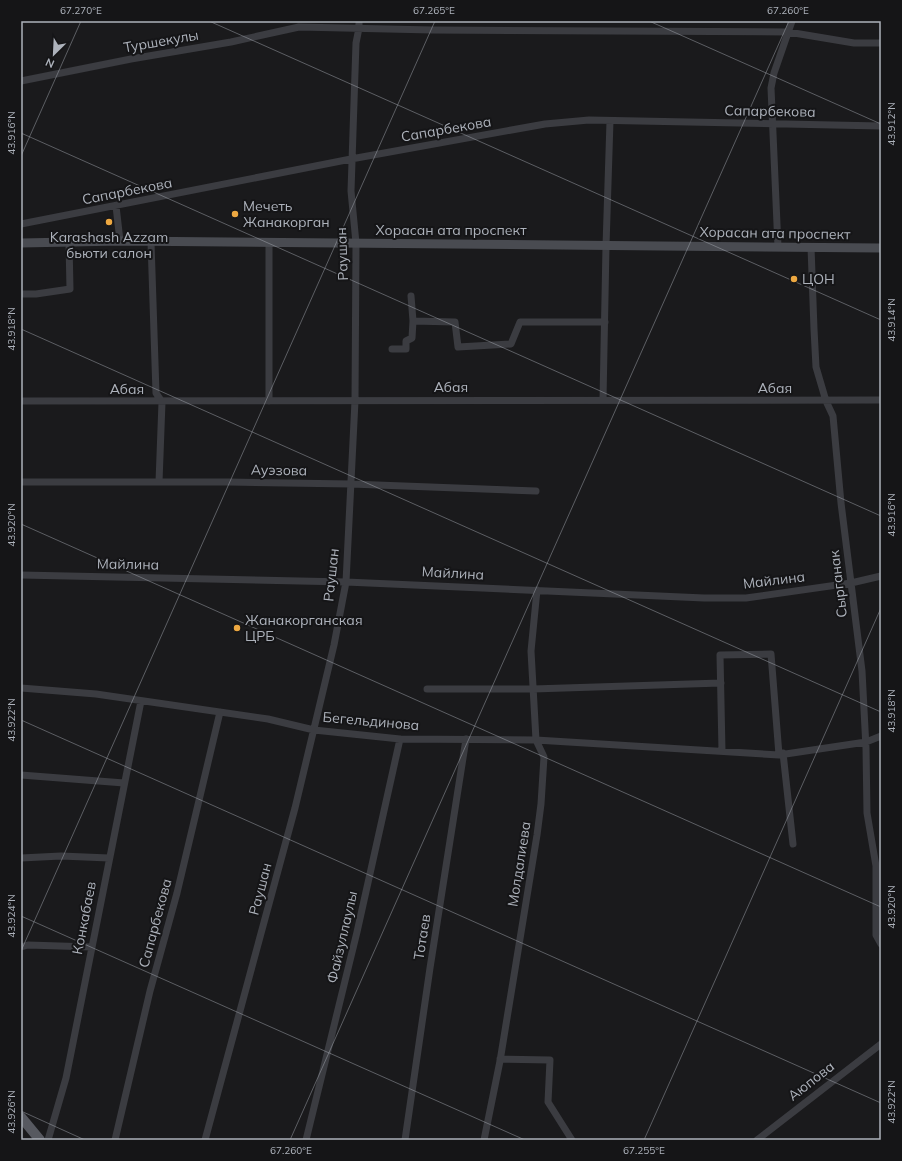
<svg xmlns="http://www.w3.org/2000/svg" width="902" height="1161" font-family="Mulish,sans-serif">
  <style>
    .lines { fill: none; stroke-linecap: round; stroke-linejoin: round }
    .street { stroke: #3b3c41; stroke-width: 7 }
    .secondary { stroke: #494b51; stroke-width: 9 }
    .primary { stroke: #575960; stroke-width: 10 }
    .ticks { fill: none; stroke: #adb2bb; stroke-width: 1; stroke-opacity: 0.45 }
    .poi-dot { fill: #eda841; stroke: #151517; stroke-width: 1.5 }
    .labels { text-anchor: middle; stroke-width: 4; stroke-linejoin: round; paint-order: stroke }
    .street-label { font-size: 14px; fill: #adb2bb; stroke: #151517 }
    .poi-label { font-size: 14px; fill: #adb2bb; stroke: #151517; text-anchor: start }
    .neatline { fill: none; stroke: #adb2bb; stroke-width: 1.5 }
    .ticks-label { font-size: 10px; text-anchor: middle; fill: #adb2bb }
  </style>
  <rect width="100%" height="100%" fill="#1a1a1c"/>
  <g class="lines">
    <path class="street" d="M21,81L131,59L231,42L299,27L432,30L788,32L854,43H881
      M116,206L120,241
      M21,224L351,159L545,124L589,120L881,126
      M151,242L156,393L162,402L159,482
      M269,243V401
      M778,247L771,88L774,73L792,21
      M811,247L814,329L816,367L826,401L833,416L841,503L862,671L866,748L867,813L876,866V935L881,944
      M21,294H36L70,289L69,242
      M411,296L413,321
      M392,349H406V341L412,338L413,321L455,322L458,347L511,344L520,322H605
      M603,400L606,246L610,121
      M21,401L881,400
      M21,482H229L351,484L536,491
      M21,575L346,582L704,598H746L851,583L881,576
      M21,688L96,694L268,719L314,730L400,739L536,740L779,755L866,742L881,736
      M427,689H533L721,683
      M722,751L720,655L771,654L779,755
      M783,753L793,844
      M21,775L124,783
      M21,858L61,856L109,858
      M21,947L28,945L92,947
      M500,1059L550,1060L548,1102L572,1140
      M48,1140L66,1078L141,701
      M115,1140L150,991L177,893L220,712
      M205,1140L295,808L334,645L346,582L355,401L356,243L351,191L356,43L359,28V21
      M306,1140L357,932L400,739
      M405,1140L430,968L466,739
      M484,1140L500,1061L537,835L541,804L544,757L536,740L531,651L537,590
      M757,1140L881,1044"/>
    <path class="secondary" d="M21,243L120,241L881,248"/>
    <path class="primary" d="M21,1117L40,1140"/>
  </g>
  <path class="ticks" d="M209,21L881,320M649,21L881,124M21,133L881,516M21,156L81,21M21,329L881,712M21,524L881,907M21,720L881,1103M21,916L525,1140M21,951L435,21M21,1111L85,1140M290,1140L789,21M644,1140L881,608"/>
  <g class="poi-dot">
    <circle cx="235" cy="214" r="4"/>
    <circle cx="109" cy="222" r="4"/>
    <circle cx="794" cy="279" r="4"/>
    <circle cx="237" cy="628" r="4"/>
  </g>
  <g class="labels">
    <g class="street-label">
      <text transform="translate(161 41) rotate(-10)" y="5">Туршекулы</text>
      <text transform="translate(770 111) rotate(1)" y="5">Сапарбекова</text>
      <text transform="translate(446 129) rotate(-10)" y="5">Сапарбекова</text>
      <text transform="translate(127 191) rotate(-11)" y="5">Сапарбекова</text>
      <text x="451" y="235">Хорасан ата проспект</text>
      <text transform="translate(775 233) rotate(1)" y="5">Хорасан ата проспект</text>
      <text transform="translate(342 254) rotate(-92)" y="5">Раушан</text>
      <text x="451" y="392">Абая</text>
      <text x="775" y="393">Абая</text>
      <text x="127" y="394">Абая</text>
      <text transform="translate(279 470) rotate(1)" y="5">Ауэзова</text>
      <text transform="translate(128 564) rotate(1)" y="5">Майлина</text>
      <text transform="translate(453 573) rotate(3)" y="5">Майлина</text>
      <text transform="translate(331 575) rotate(-84)" y="5">Раушан</text>
      <text transform="translate(774 580) rotate(-7)" y="5">Майлина</text>
      <text transform="translate(838 584) rotate(-97)" y="5">Сырганак</text>
      <text transform="translate(371 721) rotate(5)" y="5">Бегельдинова</text>
      <text transform="translate(519 864) rotate(-81)" y="5">Молдалиева</text>
      <text transform="translate(260 889) rotate(-75)" y="5">Раушан</text>
      <text transform="translate(84 918) rotate(-79)" y="5">Конкабаев</text>
      <text transform="translate(155 923) rotate(-75)" y="5">Сапарбекова</text>
      <text transform="translate(342 937) rotate(-77)" y="5">Файзуллаулы</text>
      <text transform="translate(422 937) rotate(-81)" y="5">Тотаев</text>
      <text transform="translate(811 1081) rotate(-38)" y="5">Аюпова</text>
    </g>
    <g class="poi-label">
      <text x="243" y="211">Мечеть<tspan x="243" dy="16">Жанакорган</tspan></text>
      <text x="109" y="242" text-anchor="middle">Karashash Azzam<tspan x="109" dy="16">бьюти салон</tspan></text>
      <text x="802" y="284">ЦОН</text>
      <text x="245" y="625">Жанакорганская<tspan x="245" dy="16">ЦРБ</tspan></text>
    </g>
  </g>
  <rect width="902" height="1161" fill="none" stroke="#151517" stroke-width="44"/>
  <g transform="translate(54 54) rotate(204)" stroke="#151517" stroke-width="3" paint-order="stroke">
  <path d="M0-3L7 15L0 10L-7 15Z" fill="#adb2bb"/>
  <text y="-6" font-size="11" font-weight="bold" text-anchor="middle" fill="#adb2bb">N</text>
  </g>
  <rect x="22" y="22" width="858" height="1117" class="neatline"/>
  <g class="ticks-label">
    <text x="81" y="14">67.270°E</text>
    <text x="434" y="14">67.265°E</text>
    <text x="788" y="14">67.260°E</text>
    <text transform="translate(891 124) rotate(-90)" y="4">43.912°N</text>
    <text transform="translate(11 133) rotate(-90)" y="4">43.916°N</text>
    <text transform="translate(891 320) rotate(-90)" y="4">43.914°N</text>
    <text transform="translate(11 329) rotate(-90)" y="4">43.918°N</text>
    <text transform="translate(891 515) rotate(-90)" y="4">43.916°N</text>
    <text transform="translate(11 525) rotate(-90)" y="4">43.920°N</text>
    <text transform="translate(891 711) rotate(-90)" y="4">43.918°N</text>
    <text transform="translate(11 720) rotate(-90)" y="4">43.922°N</text>
    <text transform="translate(891 907) rotate(-90)" y="4">43.920°N</text>
    <text transform="translate(11 916) rotate(-90)" y="4">43.924°N</text>
    <text transform="translate(891 1102) rotate(-90)" y="4">43.922°N</text>
    <text transform="translate(11 1112) rotate(-90)" y="4">43.926°N</text>
    <text x="291" y="1154">67.260°E</text>
    <text x="644" y="1154">67.255°E</text>
  </g>
</svg>
